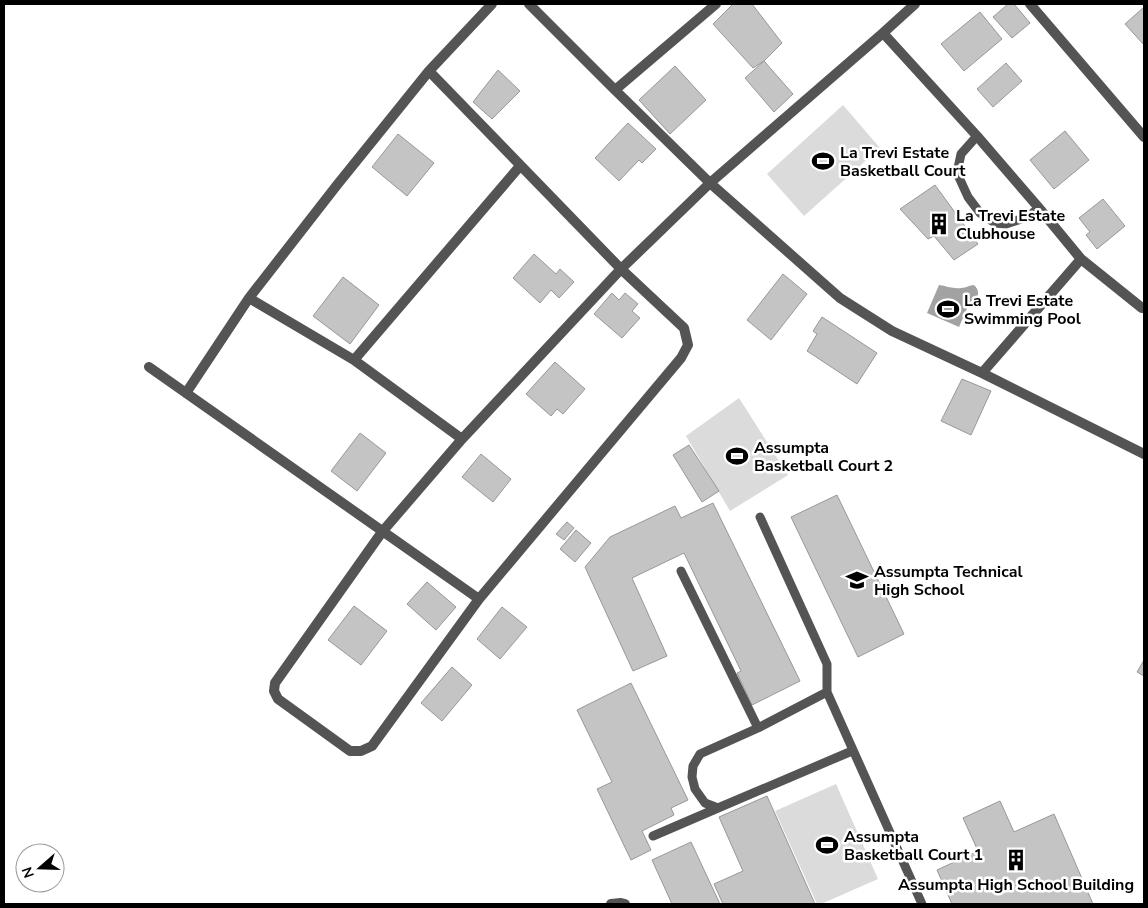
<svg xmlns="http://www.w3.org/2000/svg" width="1148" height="908" font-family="'Nunito Sans',sans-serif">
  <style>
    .green { fill: #dbdbdb }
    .water { fill: #a2a2a2 }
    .building { fill: #c4c4c4; stroke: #989898 }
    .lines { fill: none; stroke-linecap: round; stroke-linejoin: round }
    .lane { stroke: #545454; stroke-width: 9 }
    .street { stroke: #545454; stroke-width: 10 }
    .labels { text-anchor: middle; stroke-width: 5; stroke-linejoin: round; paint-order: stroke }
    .poi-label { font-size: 16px; font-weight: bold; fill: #000; stroke: #fff; text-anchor: start }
  </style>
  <rect width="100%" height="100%" fill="#fff"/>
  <path class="green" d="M843,105L880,148L804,216L767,174Z
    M739,398L788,475L730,511L686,436Z
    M836,784L878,879L821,904H817L775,811Z"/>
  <path class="water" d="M939,285C946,286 953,289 961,288C967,288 969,285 974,285C979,290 979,294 976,300L971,301L969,304L959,327L927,313Z"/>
  <path class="building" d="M733,4H752L782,43L764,61L753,68L713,24Z
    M1008,4H1014L1030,23L1012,38L993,17Z
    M1144,7V45L1125,24Z
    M980,12L1002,39L964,71L941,44Z
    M764,61L793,94L774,112L745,78Z
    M1006,63L1022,81L993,107L977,89Z
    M675,66L706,100L670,134L639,100Z
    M498,70L520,91L492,119L473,102Z
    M628,123L656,149L642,163L639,160L619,181L595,158Z
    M1065,131L1089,160L1054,189L1030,160Z
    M398,134L434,163L407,196L372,167Z
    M935,185L978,244L954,260L934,236L928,239L900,209Z
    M1103,199L1125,226L1097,249L1086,235L1090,232L1079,218Z
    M534,254L556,274L560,269L574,282L559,298L551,290L540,303L513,278Z
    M783,274L807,294L771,340L747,320Z
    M343,277L379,305L350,344L313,316Z
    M612,293L619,300L625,293L638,304L632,311L640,318L622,338L594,314Z
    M822,317L877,353L857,384L807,351L817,334L813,331Z
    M555,362L585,389L563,414L557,409L551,416L526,394Z
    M962,379L991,391L971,435L941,421Z
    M360,433L386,453L357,491L331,471Z
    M689,445L719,491L702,502L673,455Z
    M481,454L511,479L493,502L462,477Z
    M837,495L904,634L858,657L791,517Z
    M713,503L800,681L752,705L737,673L741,671L684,553L632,578L667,656L633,671L585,567L610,537L675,506L681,518Z
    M567,522L574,528L564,540L556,534Z
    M576,530L591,543L575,562L560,549Z
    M427,582L456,607L436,630L407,604Z
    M354,606L387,631L361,665L328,640Z
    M502,607L527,627L500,659L477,639Z
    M1144,660V676L1137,672Z
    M452,667L472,685L442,721L421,703Z
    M631,683L688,800L671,808L674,815L642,831L651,850L631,860L597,789L612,782L577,710Z
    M767,796L815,904H723L714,884L743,871L719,817Z
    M1000,801L1014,832L1054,814L1093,904H952L937,870L978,851L963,818Z
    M691,842L720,904H672L652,860Z"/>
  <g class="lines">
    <path class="lane" d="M977,136L961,154L957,173L968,197L980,213L995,223L1006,224L1027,217L1039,208
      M760,517L827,664V692L922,904
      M681,571L758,728
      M827,692L758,728L700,754L693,766L692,777L695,789L705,803L718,808L852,751
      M653,836L718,808"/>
    <path class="street" d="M529,4L615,90
      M716,4L615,90L710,183L883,33L977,136L1039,208L1081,259L1142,308H1144
      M1030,4L1144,137
      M883,33L915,4
      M429,71L621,269L684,328L688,345L681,358L479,599L372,746L361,751H350L278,699L274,691L275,683L382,532L462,439L621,269L710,183L840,298L892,331L982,373L1144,454
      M249,298L354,360L462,439
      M354,360L520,166
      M149,367L479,599
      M982,373L1081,259
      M186,393L249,298L337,185L429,71L492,4
      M611,904L621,903L625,904"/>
  </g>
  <defs>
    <g id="stadium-bare" transform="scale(1.725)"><path d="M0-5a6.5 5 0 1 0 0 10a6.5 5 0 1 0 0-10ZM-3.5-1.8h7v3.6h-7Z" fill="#000" stroke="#fff" stroke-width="2.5" paint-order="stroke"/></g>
    <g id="building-bare" transform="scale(1.725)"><path d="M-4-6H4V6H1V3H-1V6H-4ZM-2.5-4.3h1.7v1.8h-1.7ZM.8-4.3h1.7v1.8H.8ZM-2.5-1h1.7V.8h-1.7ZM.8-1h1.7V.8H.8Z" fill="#000" stroke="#fff" stroke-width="2.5" paint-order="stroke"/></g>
    <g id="school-bare" transform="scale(1.725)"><path d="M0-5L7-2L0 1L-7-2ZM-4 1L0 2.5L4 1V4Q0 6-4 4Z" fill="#000" stroke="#fff" stroke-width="2.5" paint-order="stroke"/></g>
  </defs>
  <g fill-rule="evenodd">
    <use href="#stadium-bare" x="823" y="161"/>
    <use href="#building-bare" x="939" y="224"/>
    <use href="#stadium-bare" x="948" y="309"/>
    <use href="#stadium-bare" x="737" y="456"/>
    <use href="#school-bare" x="857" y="580"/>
    <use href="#stadium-bare" x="827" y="845"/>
    <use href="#building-bare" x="1016" y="860"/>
  </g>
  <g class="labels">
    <g class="poi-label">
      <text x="840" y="158">La Trevi Estate<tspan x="840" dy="18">Basketball Court</tspan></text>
      <text x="956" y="221">La Trevi Estate<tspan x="956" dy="18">Clubhouse</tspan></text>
      <text x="964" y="306">La Trevi Estate<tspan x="964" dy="18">Swimming Pool</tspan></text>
      <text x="754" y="453">Assumpta<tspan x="754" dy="18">Basketball Court 2</tspan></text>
      <text x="874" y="577">Assumpta Technical<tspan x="874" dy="18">High School</tspan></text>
      <text x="844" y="842">Assumpta<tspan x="844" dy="18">Basketball Court 1</tspan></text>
      <text x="1016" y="890" text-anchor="middle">Assumpta High School Building</text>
    </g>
  </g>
  <rect width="1148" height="908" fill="none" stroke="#000000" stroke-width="10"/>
  <g transform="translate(40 868) rotate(250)"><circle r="24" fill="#ffffff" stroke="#999999"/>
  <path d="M0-4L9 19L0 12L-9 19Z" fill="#000000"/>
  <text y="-8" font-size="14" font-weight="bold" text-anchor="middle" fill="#000000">N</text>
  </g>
</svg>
